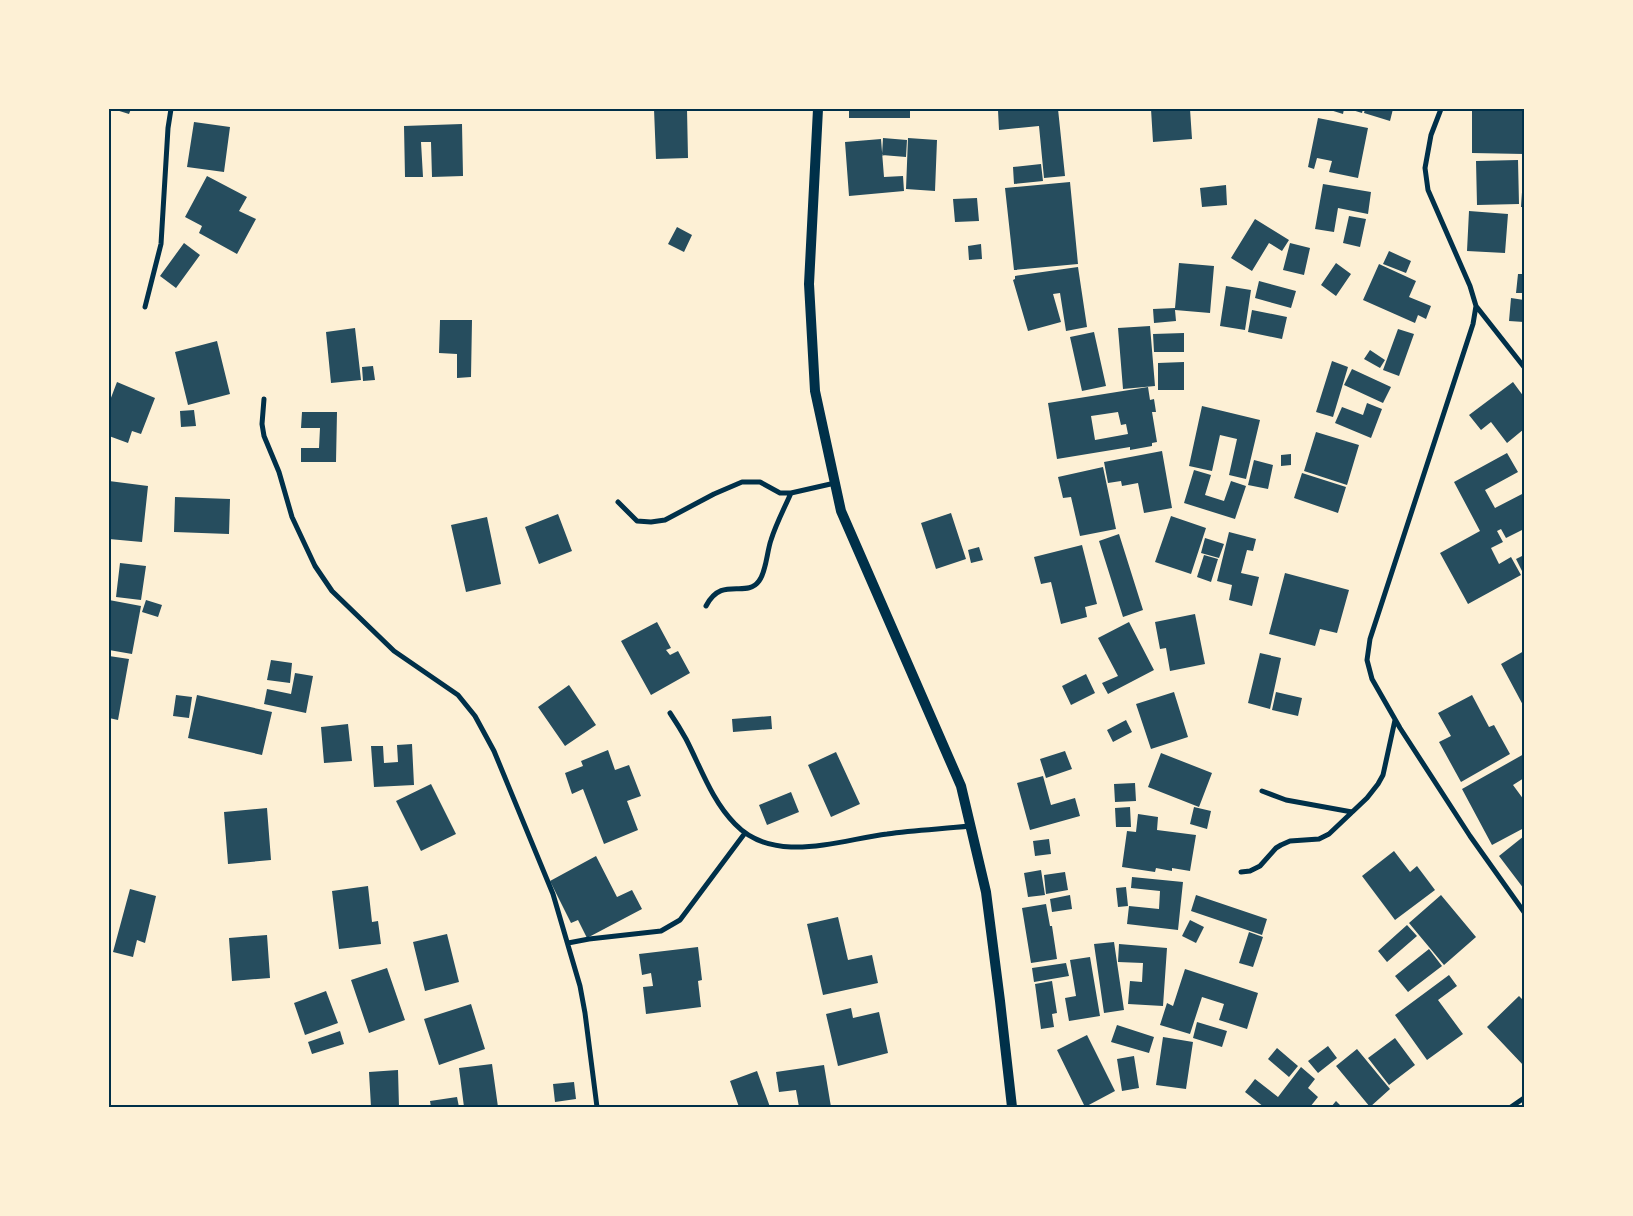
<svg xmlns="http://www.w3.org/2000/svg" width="1633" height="1216" font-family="Bitter,serif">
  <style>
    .building { fill: #264d5e; fill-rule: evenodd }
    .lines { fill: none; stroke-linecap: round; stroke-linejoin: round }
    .minor { stroke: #003049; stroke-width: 5 }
    .secondary { stroke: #003049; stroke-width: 10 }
    .neatline { fill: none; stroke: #003049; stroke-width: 2 }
  </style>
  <rect width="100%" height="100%" fill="#fdf0d5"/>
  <path class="building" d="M113,109H131L129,114Z
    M654,109H687L688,158L656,159Z
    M849,109H910V118H849Z
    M1008,109H1058L1065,176L1044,178L1039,126L999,130L998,110Z
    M1151,109H1190L1192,139L1153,142Z
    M1327,109H1344L1343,114Z
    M1349,109H1363L1362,113Z
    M1365,109H1393L1390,121L1364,113Z
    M1472,109H1524V154L1472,153Z
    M1318,118L1368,128L1358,178L1329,172L1332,161L1317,158L1314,169L1308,167Z
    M194,122L230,127L224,172L187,167Z
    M462,124L463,176L432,177L431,142H421L423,177H405L404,126Z
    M883,138L907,140L906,157L882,155Z
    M908,138L937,140L935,191L906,189Z
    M881,139L884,177L903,176L904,191L849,196L845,142Z
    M1518,160L1519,204L1477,205L1476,161Z
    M1041,164L1043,181L1014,184L1013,167Z
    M207,176L247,197L239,211L256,219L237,254L199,233L202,226L185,217Z
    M1070,182L1078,264L1014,270L1005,188Z
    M1323,184L1371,192L1368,214L1338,208L1334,232L1315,229Z
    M1226,185L1227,205L1202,207L1200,188Z
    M1522,192H1524V207H1521Z
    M977,198L979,221L955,222L953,199Z
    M1469,211L1508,214L1505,253L1467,251Z
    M1349,216L1366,219L1360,247L1343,243Z
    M1255,219L1289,240L1282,251L1269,243L1252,271L1231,258Z
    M677,227L692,235L684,252L668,244Z
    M184,243L200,255L176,288L160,276Z
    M1290,243L1310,248L1304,275L1283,270Z
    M981,244L982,259L969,260L968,246Z
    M1389,251L1411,261L1406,273L1383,264Z
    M1179,263L1214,266L1210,313L1175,310L1176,321L1154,323L1153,309L1175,308Z
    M1336,263L1351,274L1336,296L1321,285Z
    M1379,264L1416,281L1409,297L1431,306L1426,319L1418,315L1415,323L1363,300Z
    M1078,267L1087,327L1066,331L1060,293L1053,294L1061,322L1028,331L1013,280L1015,279V276Z
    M1518,274H1524V293H1516Z
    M1259,281L1296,291L1291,308L1255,298Z
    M1226,286L1251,290L1245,330L1220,326Z
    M1511,298L1524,300V322L1509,321Z
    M1252,310L1287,317L1282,339L1248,332Z
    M440,320H472L471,377L457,378V354L439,353Z
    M1150,326L1155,386L1123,389L1118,328Z
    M355,328L361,380L331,383L326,332Z
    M1398,329L1414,334L1399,376L1383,370Z
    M1094,332L1106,386L1082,391L1070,337Z
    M1184,333V352H1154L1153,334Z
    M217,341L230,394L188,405L175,352Z
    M1370,350L1385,360L1380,368L1364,359Z
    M1332,361L1348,367L1333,417L1316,412Z
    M1184,362V390H1158V363Z
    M373,366L375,380L363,381L362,367Z
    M1352,369L1391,387L1383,403L1344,385Z
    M117,382L155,398L141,434L132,431L128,443L109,436V403Z
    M1513,382L1524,397V429L1507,443L1491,422L1481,430L1469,415Z
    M1148,387L1150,400L1154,399L1156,412H1152L1157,442L1152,443V446L1130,450V447L1057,459L1048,403ZM1118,412L1121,425L1126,424L1128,434L1095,440L1091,416Z
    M1367,403L1382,409L1371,438L1335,423L1342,407L1363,415Z
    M1202,406L1260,420L1246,479L1229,475L1237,439L1220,435L1212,471L1189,466Z
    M194,410L196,426L181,427L180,411Z
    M302,412H337L336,462H301V448H319L320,428H301Z
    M1316,432L1359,445L1347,485L1304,471Z
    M1162,451L1172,508L1144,513L1138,483L1122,486L1121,481L1108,483L1104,462Z
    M1507,453L1518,472L1485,490L1495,508L1524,493V529L1506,538L1501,529L1497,531L1503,542L1491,548L1499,564L1511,557L1521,575L1468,604L1440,553L1480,531L1454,482Z
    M1291,454V465L1281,466V455Z
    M1254,460L1273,465L1268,489L1248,485Z
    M1103,467L1116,529L1080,536L1071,497L1063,498L1058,477Z
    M1194,470L1211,475L1205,495L1224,501L1231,481L1246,486L1235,519L1184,503Z
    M1302,473L1346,487L1338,513L1294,498Z
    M109,481L148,486L142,542L109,539Z
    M175,497L230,499L229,534L174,532Z
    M951,513L966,559L936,569L921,523Z
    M558,514L572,551L539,564L525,527Z
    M1171,516L1206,528L1191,574L1155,562Z
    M487,517L501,584L466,592L451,525Z
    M1229,532L1256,539L1253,551L1247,550L1241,573L1259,577L1252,606L1229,600L1232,585L1217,581Z
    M1119,534L1143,610L1123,617L1099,541Z
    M1205,538L1224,544L1219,558L1201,553Z
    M1082,545L1097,604L1085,607L1087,617L1061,624L1051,582L1041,584L1034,557Z
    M979,547L983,560L971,563L968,550Z
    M1204,555L1218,559L1211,582L1197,577Z
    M1524,555V575L1516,559Z
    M120,563L146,566L141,600L116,597Z
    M1285,573L1349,590L1337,633L1320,629L1315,646L1269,634Z
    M109,600L141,606L132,654L109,650Z
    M146,600L162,605L158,617L142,612Z
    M1195,614L1205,664L1170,671L1166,648L1160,649L1155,622Z
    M657,622L671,648L666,650L670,655L678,651L690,673L651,695L621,641Z
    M1129,622L1154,670L1108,694L1102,683L1118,676L1098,638Z
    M1524,651V707L1501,664Z
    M1260,653L1281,658L1270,709L1248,703Z
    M109,656L129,659L118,720L109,718Z
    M271,660L292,663L290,683L267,680Z
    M295,673L313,676L306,713L264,704L267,689L291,694Z
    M1086,674L1095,693L1071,705L1062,686Z
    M569,685L596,725L565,746L538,707Z
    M1174,692L1188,737L1151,749L1136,704Z
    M1276,692L1302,698L1298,716L1272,710Z
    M176,695L192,697L189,718L173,716Z
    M197,695L272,712L262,755L188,738Z
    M1472,695L1489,727L1494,725L1510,754L1461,782L1439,742L1451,736L1438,713Z
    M771,716L772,729L733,732L732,719Z
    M1126,720L1132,732L1113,742L1107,730Z
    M348,724L352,761L324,763L321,727Z
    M412,744L414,785L374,787L371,746H383L384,763L398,762L397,745Z
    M608,750L615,770L629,765L641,796L627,801L638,830L604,844L583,789L572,794L565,773L583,766L581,761Z
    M1065,751L1072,769L1046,778L1040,759Z
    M836,752L860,804L831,817L808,765Z
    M1161,753L1212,773L1199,807L1148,787Z
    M1524,754V778L1513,785L1524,800V828L1492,845L1462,789Z
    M1043,776L1051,805L1075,798L1080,816L1030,830L1017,783Z
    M1135,783L1136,801L1115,802L1114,784Z
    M431,784L456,834L421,851L396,801Z
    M791,792L799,812L767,825L759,805Z
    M1130,807L1131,827H1116L1115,808Z
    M1194,807L1211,811L1207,829L1190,824Z
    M267,808L271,860L228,864L224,812Z
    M1138,814L1158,817L1157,830L1196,835L1190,871L1172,868V871L1156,868L1155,872L1122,867L1127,831L1136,832Z
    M1524,836V889L1499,856Z
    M1049,839L1051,854L1035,856L1033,841Z
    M1394,851L1410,872L1417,866L1435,890L1395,920L1362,876Z
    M596,856L617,897L632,890L642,909L587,938L578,920L571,923L550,881Z
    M1041,870L1045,895L1028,897L1024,873Z
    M1065,872L1068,890L1046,894L1044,875Z
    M1132,877L1183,882L1178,930L1127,924L1129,906L1159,909L1160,891L1131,888Z
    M368,886L372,922L378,921L381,944L339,949L332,891Z
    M1126,887L1128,906L1118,907L1116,888Z
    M130,889L156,896L145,943L137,940L133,957L113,952Z
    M1070,895L1072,909L1052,912L1050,899Z
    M1196,895L1267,919L1262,935L1191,911Z
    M1441,895L1476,937L1444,965L1409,923Z
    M1046,904L1050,926H1052L1057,959L1031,963L1022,908Z
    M838,917L848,960L872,955L878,983L823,995L807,924Z
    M1190,920L1204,927L1196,943L1182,936Z
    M1407,925L1417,936L1387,962L1378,951Z
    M1249,932L1263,937L1253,967L1239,963Z
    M447,934L459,982L425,991L413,942Z
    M267,935L270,978L232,981L229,938Z
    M1114,942L1124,1010L1104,1013L1094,944Z
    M1119,944L1167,948L1163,1006L1128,1004L1130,981L1142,982L1143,963L1118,962Z
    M698,947L702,980L698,981L701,1007L646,1014L643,987L653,986L651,973L642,975L639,954Z
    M1429,949L1442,966L1408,992L1395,976Z
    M1090,957L1100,1016L1069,1021L1065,998L1076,996L1070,960Z
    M1066,963L1069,976L1034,982L1032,968Z
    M387,968L405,1020L369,1033L351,980Z
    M1185,969L1258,993L1247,1029L1219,1020L1224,1004L1202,997L1190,1034L1160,1025L1167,1003L1173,1006Z
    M1449,975L1457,986L1438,1000L1463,1034L1427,1060L1395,1015Z
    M1052,981L1057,1013L1052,1014L1054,1027L1041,1029L1035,984Z
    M326,991L338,1023L305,1035L294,1003Z
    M1519,996L1524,1001V1066L1487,1027Z
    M471,1004L485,1049L439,1065L424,1019Z
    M851,1008L853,1018L879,1012L888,1053L838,1066L826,1014Z
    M1197,1022L1227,1031L1222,1047L1193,1038Z
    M1117,1025L1154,1037L1149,1053L1111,1042Z
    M340,1031L344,1044L312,1054L308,1042Z
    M1087,1035L1115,1091L1085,1107L1057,1050Z
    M1163,1037L1193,1042L1186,1089L1156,1085Z
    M1395,1038L1415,1065L1389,1085L1368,1058Z
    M1328,1046L1337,1058L1318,1073L1308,1061Z
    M1277,1048L1298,1066L1289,1077L1268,1059Z
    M1357,1049L1390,1089L1370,1107L1336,1066Z
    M1134,1056L1139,1088L1122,1091L1117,1059Z
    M492,1064L498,1107H464L459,1068Z
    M824,1065L831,1107H799L796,1090L779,1092L776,1072Z
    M1301,1067L1315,1079L1308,1088L1318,1097L1310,1107H1264L1245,1092L1255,1079L1278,1097Z
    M398,1070L399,1107H371L369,1072Z
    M757,1071L770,1107H739L730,1081Z
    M574,1082L576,1099L555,1102L553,1084Z
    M457,1097L459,1107H431L430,1101Z
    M1336,1101L1342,1107H1331Z"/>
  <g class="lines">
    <path class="minor" d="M1441,109L1431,135L1425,168L1428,190L1470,286L1476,306L1473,324L1370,639L1367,660L1372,679L1400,728L1470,836L1524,912
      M1476,306L1524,367
      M145,307L161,244L168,128L171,109
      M264,399L262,424L264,436L279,472L292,517L315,566L332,591L394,651L458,695L475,716L494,751L553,894L570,952L580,986L585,1013L597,1107
      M618,502L637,521L651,522L665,520L714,494L742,482H760L780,493H791L835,483
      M706,606C722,575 746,599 759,581C766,573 767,551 771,540C776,524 784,509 791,493
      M670,713C676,722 681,730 686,739C701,768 712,801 735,824C774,865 839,840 887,834C914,830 942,829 970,826
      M1262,791L1286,800L1352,812
      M1241,872L1250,871L1260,866L1276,848L1281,845L1290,841L1319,839L1329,834L1367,798L1378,784L1383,775L1395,720
      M568,943L589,939L661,931L680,920L745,833
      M1511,1107L1524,1098"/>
    <path class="secondary" d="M818,109L809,284L815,391L841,511L961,786L986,892L1000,1001L1012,1107"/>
  </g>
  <rect width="1633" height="1216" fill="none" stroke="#fdf0d5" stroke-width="220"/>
  <rect x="110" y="110" width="1413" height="996" class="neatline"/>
</svg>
